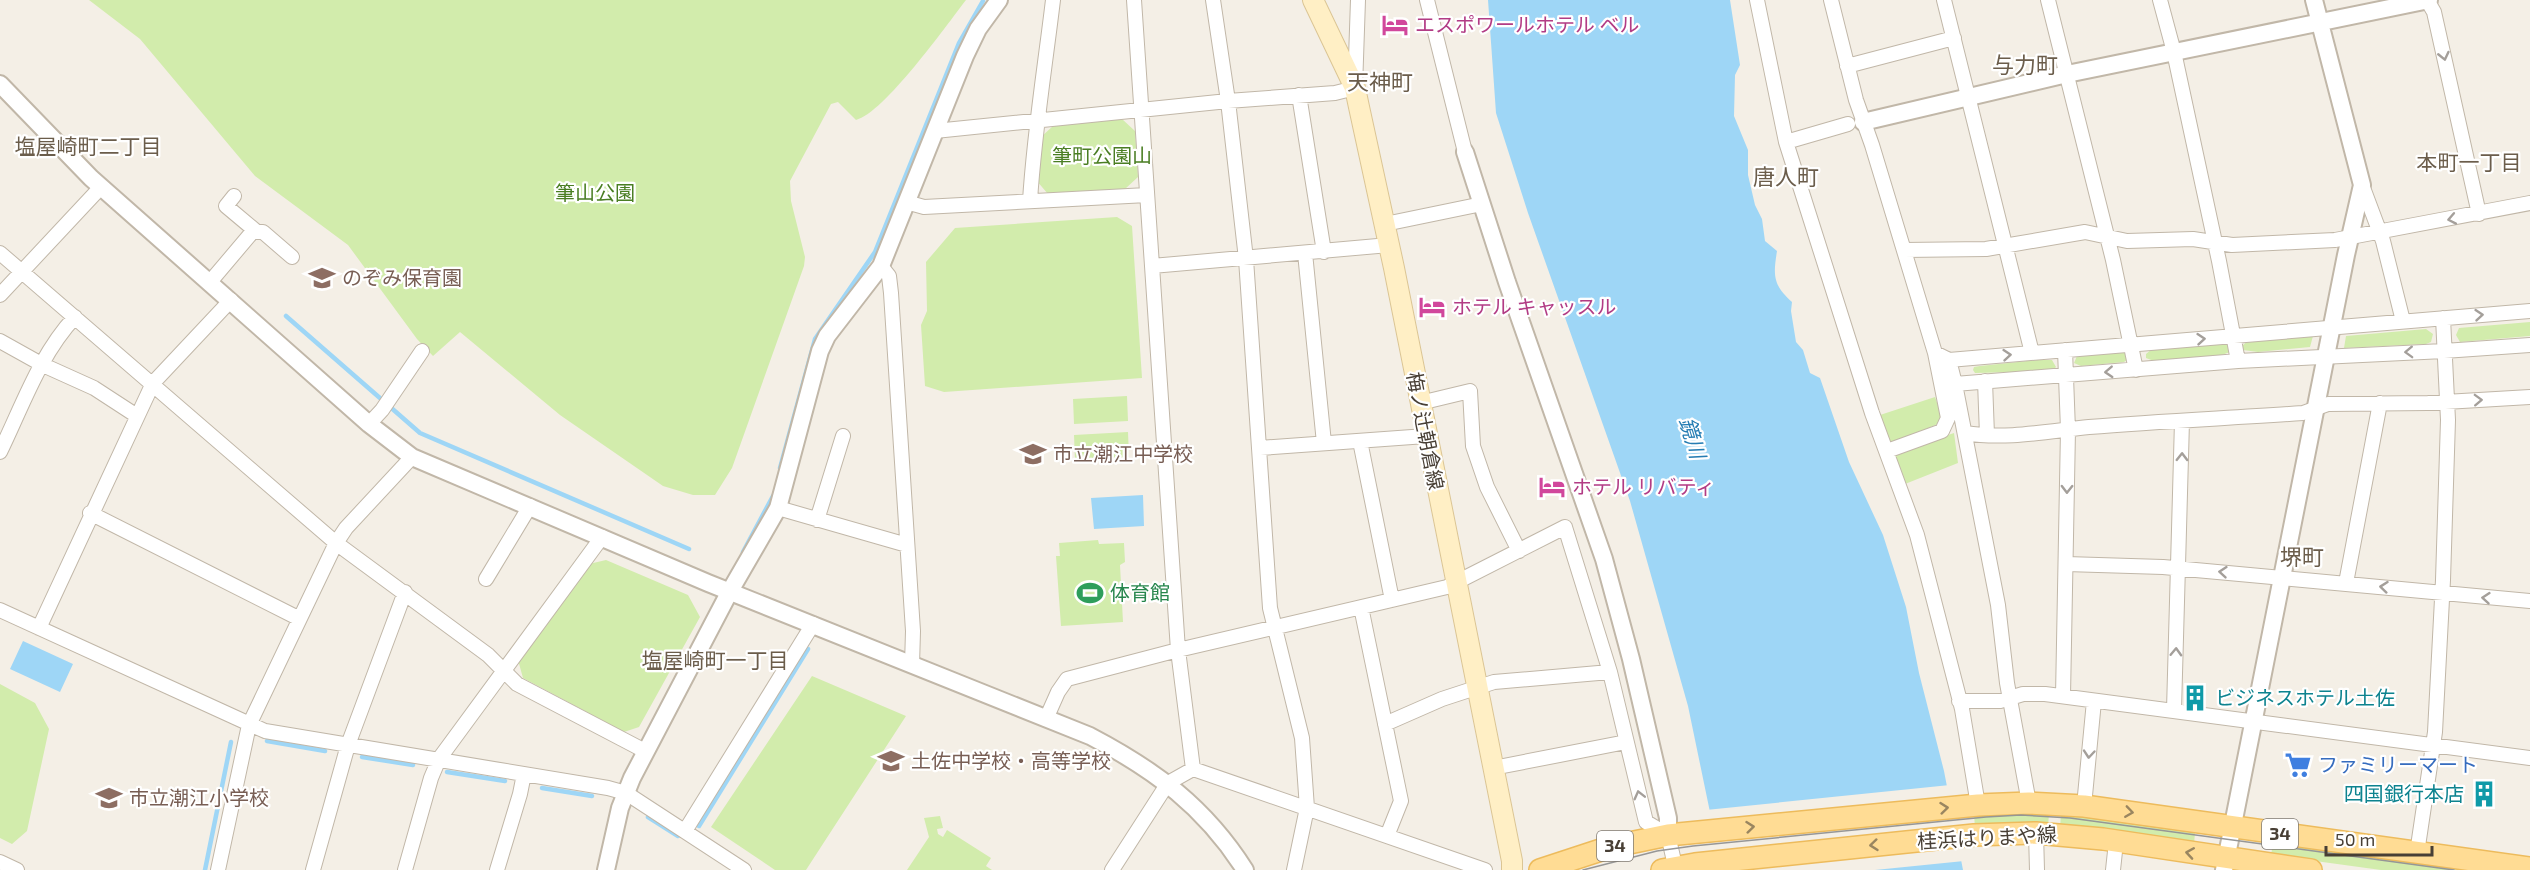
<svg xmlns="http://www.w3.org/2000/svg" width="2530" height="870" font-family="'Exo 2','Noto Sans JP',sans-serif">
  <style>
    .green { fill: #d2ecac }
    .water { fill: #9ed6f6 }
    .pier { fill: #f4efe6 }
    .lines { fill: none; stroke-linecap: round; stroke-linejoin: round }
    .stream { stroke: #9ed6f6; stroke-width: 4.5 }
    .minor-casing { stroke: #c1b7a8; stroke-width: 16 }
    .tertiary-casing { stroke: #c1b7a8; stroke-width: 20 }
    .secondary-casing { stroke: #dbc594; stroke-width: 22 }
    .primary-casing { stroke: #edbb5c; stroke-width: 24 }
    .minor { stroke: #fff; stroke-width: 14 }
    .tertiary { stroke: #fff; stroke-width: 16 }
    .secondary { stroke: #ffefc5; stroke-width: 20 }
    .primary { stroke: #ffdc94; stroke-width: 21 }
    .tram { stroke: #969696; stroke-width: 1.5 }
    .oneway { stroke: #a49f9a }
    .oneway2 { stroke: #9a8660 }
    .labels { text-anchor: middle; stroke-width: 4.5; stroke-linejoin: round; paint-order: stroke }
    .shield { fill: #fff; stroke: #7f7972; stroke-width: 1.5 }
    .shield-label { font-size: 18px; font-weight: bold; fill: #483f35 }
    .hotel-label { font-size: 20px; fill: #b23c85; stroke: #fff; text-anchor: start }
    .park-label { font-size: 20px; fill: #4a7e23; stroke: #fff }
    .education-label { font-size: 20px; fill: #785e54; stroke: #fff; text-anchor: start }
    .street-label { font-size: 20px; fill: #483f35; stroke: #fff }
    .leisure-label { font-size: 20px; fill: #27864d; stroke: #fff; text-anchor: start }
    .culture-label { font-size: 20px; fill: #0d838f; stroke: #fff; text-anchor: start }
    .shop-label { font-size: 20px; fill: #366cbe; stroke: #fff; text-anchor: start }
    .neighbourhood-label { font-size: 21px; fill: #6b5d4b; stroke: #fff }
    .water-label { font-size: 21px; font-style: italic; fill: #257db3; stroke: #fff }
    .quarter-label { font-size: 22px; fill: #6b5d4b; stroke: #fff }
  </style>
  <rect width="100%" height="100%" fill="#f4efe6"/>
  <path class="green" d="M89,0H966C946,26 884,113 856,120L838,102L831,104L790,181L791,201L805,257L804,266L732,468L715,495H693L663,486L560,415L460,332L433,356L417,339L348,245L255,176L140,39Z
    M1122,119L1135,131L1138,177L1125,189L1048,194L1036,180L1041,137L1053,126Z
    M1117,217L1132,226L1142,378L944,392L925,386L921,325L927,311L926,262L955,228Z
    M2530,322V336L2460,342L2456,335L2459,328Z
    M2426,329L2433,334L2431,342L2426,344L2344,348L2346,336Z
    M2313,336L2310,347L2258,352L2243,350V345L2248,341Z
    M2219,344L2230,345V352L2219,356L2154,361L2146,358V354L2152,349Z
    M2123,352L2126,353L2127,360L2124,362L2081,366L2074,363L2077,356Z
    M2037,360H2052L2056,367L2052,371L1975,373L1973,370L1974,367L1980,366Z
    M1127,396L1128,421L1074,424L1073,399Z
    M1935,397L1943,419L1940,423L1891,444L1880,415Z
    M1128,432L1129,457L1075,460L1074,435Z
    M1954,433L1958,463L1905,484L1894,453Z
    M1098,540L1099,544L1124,543L1125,562L1120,565L1123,622L1061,626L1056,556H1060L1059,543Z
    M606,560L688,595L700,617L639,727L624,732L523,678L518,660L589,564Z
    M812,676L906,716L806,870H775L711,827Z
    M0,684L35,703L49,729L27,831L12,844L0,838Z
    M2049,813L2048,827L1975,828L1974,814Z
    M2061,813L2195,832L2194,845L2060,829Z
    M940,816L943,828L937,829L938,834L943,837L947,830L991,858L986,866L992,870H907L929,837L924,818Z
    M2273,843L2469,870H2381L2271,855Z"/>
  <path class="water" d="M1488,0H1730L1740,65L1735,75L1734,116L1748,150V175L1755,205L1762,219L1765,241L1777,251C1773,276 1773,285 1792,302L1791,311L1796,342L1803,350L1810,373L1820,378L1849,462L1883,535L1906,607L1919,673L1944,771L1963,870H1722L1688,706L1630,501L1528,213L1496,113Z
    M1143,495L1144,526L1094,529L1091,498Z
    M23,641L73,664L60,692L10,669Z"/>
  <path class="pier" d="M1950,785L1964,861L1875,870H1718L1706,810Z"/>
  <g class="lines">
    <path class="stream" d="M286,316L420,433L689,549
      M780,468L815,339L875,252L959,43L983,1
      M743,552L773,496
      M267,741L325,751
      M362,757L413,765
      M447,772L505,781
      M542,788L592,796
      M648,817L678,836
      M699,826L808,649
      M205,870L231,742"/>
    <g class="minor-casing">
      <path id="minor" d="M1134,0L1178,650L1193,769
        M1213,0L1228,101L1246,259L1270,608L1302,738L1307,808L1294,870
        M1427,0L1465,152
        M1757,0L1786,142L1872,413L1917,535L1962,709L1978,805
        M1831,0L1856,100L1872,145L1935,353L1949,360L1955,384L1998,605L2007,683L2029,803
        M1944,0L2032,353
        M2048,0L2113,260L2136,370
        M2160,0L2174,52L2219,261L2238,361
        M2427,0L2434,12L2479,214
        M1847,66L1954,38
        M1299,95L1324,252
        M935,131L1228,101L1335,93L1355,88L1358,0
        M1786,142L1848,124
        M2362,185L2383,241L2403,321
        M234,196L226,206L257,232H263L292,257
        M1030,201C1034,134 1045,67 1053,0
        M906,202L924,207L1147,195
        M1385,224L1482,204
        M1904,250L1986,249L2085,232L2127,241L2193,239L2232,245L2335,240L2530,203
        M0,253L336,543L488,655L517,684L645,751
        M1305,253L1324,443
        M881,266L889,276L891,293L913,631L912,665
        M1152,266L1389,245
        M210,282L254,230
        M0,295L101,187
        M0,341L43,365L94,388L137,416
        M1949,360L2530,311
        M1985,381L1987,435
        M1955,384L2238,361L2444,351L2530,345
        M1420,403L1470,391L1473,446L1487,487L1519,551
        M369,424L382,410L422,351
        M1965,433C2005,440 2049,431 2089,427C2160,421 2232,418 2303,413L2328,404L2428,403L2530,397
        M1360,441L1392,600
        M1260,448L1426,436
        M1887,451L1942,431L1948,418L1935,353
        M0,452C22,407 40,354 75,317
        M778,508L907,545
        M90,513L298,618
        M817,520L843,436
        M2066,564L2163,567L2530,601
        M486,579L530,506
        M2346,583L2380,403
        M1361,607L1401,801L1387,836
        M0,610L265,731L608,788L626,793L744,870
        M39,628L153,383L231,300
        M2063,696L2068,430L2065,350
        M1959,701H2000L2023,694H2045L2530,758
        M2174,710L2182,421
        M1046,719L1058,692L1067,679L1178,650L1447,587L1565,527L1610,672L1646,822L1668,835L1676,870
        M1385,724L1442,699L1494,682L1610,672
        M1493,768L1626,742
        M2084,806L2094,701
        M685,831L813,624
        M2036,833L2037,870
        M2417,853L2435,732L2443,580L2448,420L2443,318
        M0,862L17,870
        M218,870L249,725L336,543L346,528L412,457
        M313,870L348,745L405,592
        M405,870L431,778L439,759L602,537
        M497,870L520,794L524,774
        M1112,870L1168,783L1193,769L1485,870
        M2113,870L2116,842"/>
    </g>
    <g class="tertiary-casing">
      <path id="tertiary" d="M0,84L91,178L369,424L412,457L708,583L1090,736C1155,770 1205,807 1245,870
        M1863,122L2067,74L2429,0
        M1465,152L1507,282L1604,559L1631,659L1668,818V835
        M606,870L620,808L632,778L730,591L778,508L820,351L827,336L881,266L965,56L978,29L999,0
        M2224,870L2346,255L2362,185L2314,0"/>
    </g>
    <g class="secondary-casing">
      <path id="secondary" d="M1313,0L1355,88L1359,107L1394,268L1512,861V870"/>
    </g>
    <g class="primary-casing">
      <path id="primary" d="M1540,870L1610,847L1668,835L1978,805L2029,803L2084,806L2530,868
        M1662,870L1695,864L1974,835L2036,833L2103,839L2311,870"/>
    </g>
    <use href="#minor" class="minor"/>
    <use href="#tertiary" class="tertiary"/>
    <use href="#secondary" class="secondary"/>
    <use href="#primary" class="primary"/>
    <path class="tram" d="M1583,870L1657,851L1693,846L1986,817L2021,815L2070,818L2454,870"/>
  </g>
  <defs><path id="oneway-chevron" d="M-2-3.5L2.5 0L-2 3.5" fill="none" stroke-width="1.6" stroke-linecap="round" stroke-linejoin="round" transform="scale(1.5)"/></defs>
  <g class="oneway">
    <use href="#oneway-chevron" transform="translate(2444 56) rotate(77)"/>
    <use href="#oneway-chevron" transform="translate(2452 219) rotate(169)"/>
    <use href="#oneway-chevron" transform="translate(2479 315) rotate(-5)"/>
    <use href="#oneway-chevron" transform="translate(2201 339) rotate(-5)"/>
    <use href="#oneway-chevron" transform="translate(2409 352) rotate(178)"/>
    <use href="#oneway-chevron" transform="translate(2007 355) rotate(-5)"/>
    <use href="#oneway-chevron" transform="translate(2109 372) rotate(177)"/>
    <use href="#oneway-chevron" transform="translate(2478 400) rotate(-2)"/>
    <use href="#oneway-chevron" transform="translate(2182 457) rotate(-89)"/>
    <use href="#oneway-chevron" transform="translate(2067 489) rotate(91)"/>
    <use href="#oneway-chevron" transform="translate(2223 572) rotate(-175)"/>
    <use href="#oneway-chevron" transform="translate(2384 587) rotate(-174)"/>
    <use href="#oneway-chevron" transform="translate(2486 598) rotate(-175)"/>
    <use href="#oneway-chevron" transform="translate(2176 652) rotate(-88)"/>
    <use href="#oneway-chevron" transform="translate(2089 754) rotate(95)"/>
    <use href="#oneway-chevron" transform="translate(1639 795) rotate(-104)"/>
  </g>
  <g class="oneway2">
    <use href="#oneway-chevron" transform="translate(1944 808) rotate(-6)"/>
    <use href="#oneway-chevron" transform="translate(2129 812) rotate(8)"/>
    <use href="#oneway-chevron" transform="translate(1750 827) rotate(-6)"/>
    <use href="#oneway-chevron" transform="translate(1874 845) rotate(174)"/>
    <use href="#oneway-chevron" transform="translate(2190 853) rotate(-171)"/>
  </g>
  <defs>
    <g id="hotel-bare" transform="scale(2.07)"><path d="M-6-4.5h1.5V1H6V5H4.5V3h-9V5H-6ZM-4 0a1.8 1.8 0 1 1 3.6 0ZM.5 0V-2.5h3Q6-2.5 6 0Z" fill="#d1479c" stroke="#fff" stroke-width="2.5" paint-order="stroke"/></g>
    <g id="school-bare" transform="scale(2.07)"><path d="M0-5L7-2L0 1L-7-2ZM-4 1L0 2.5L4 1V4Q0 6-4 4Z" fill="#8d6e63" stroke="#fff" stroke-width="2.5" paint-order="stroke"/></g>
    <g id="stadium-bare" transform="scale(2.07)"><path d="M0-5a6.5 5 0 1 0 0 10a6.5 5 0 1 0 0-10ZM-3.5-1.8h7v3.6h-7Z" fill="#2e9e5b" stroke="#fff" stroke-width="2.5" paint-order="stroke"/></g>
    <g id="building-bare" transform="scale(2.07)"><path d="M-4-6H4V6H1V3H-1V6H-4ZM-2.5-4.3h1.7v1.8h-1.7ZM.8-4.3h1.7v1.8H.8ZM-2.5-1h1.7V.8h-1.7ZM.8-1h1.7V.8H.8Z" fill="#0f9aa8" stroke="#fff" stroke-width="2.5" paint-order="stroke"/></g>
    <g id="supermarket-bare" transform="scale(2.07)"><path d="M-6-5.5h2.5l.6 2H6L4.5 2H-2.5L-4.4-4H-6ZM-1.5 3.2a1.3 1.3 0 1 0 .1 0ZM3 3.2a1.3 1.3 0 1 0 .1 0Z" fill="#3f7fe0" stroke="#fff" stroke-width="2.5" paint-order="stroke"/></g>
  </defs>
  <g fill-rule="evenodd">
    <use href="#hotel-bare" x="1395" y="25"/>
    <use href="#school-bare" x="322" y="278"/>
    <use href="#hotel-bare" x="1432" y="307"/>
    <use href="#school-bare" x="1033" y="454"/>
    <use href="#hotel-bare" x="1552" y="487"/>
    <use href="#stadium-bare" x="1090" y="593"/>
    <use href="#building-bare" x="2195" y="698"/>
    <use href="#school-bare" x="891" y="761"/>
    <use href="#supermarket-bare" x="2298" y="765"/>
    <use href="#building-bare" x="2484" y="794"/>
    <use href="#school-bare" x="109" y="798"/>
  </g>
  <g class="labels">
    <g class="shield">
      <rect x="2262" y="819" width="36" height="30" rx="4.5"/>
      <rect x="1597" y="831" width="36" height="30" rx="4.5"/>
    </g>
    <g class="shield-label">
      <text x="2280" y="840">34</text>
      <text x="1615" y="852">34</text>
    </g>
    <g class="hotel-label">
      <text x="1415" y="32">エスポワールホテル ベル</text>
      <text x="1452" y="314">ホテル キャッスル</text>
      <text x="1572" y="494">ホテル リバティ</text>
    </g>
    <g class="park-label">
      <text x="1102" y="163">筆町公園山</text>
      <text x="595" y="200">筆山公園</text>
    </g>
    <g class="education-label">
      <text x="342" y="285">のぞみ保育園</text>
      <text x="1053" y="461">市立潮江中学校</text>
      <text x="911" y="768">土佐中学校・高等学校</text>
      <text x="129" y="805">市立潮江小学校</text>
    </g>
    <g class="street-label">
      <text transform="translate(1425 431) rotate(79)" y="7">梅ノ辻朝倉線</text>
      <text transform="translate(1987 838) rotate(-3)" y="7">桂浜はりまや線</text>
    </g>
    <g class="leisure-label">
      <text x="1110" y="600">体育館</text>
    </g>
    <g class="culture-label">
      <text x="2215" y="705">ビジネスホテル土佐</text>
      <text x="2464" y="801" text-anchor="end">四国銀行本店</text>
    </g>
    <g class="shop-label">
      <text x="2318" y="772">ファミリーマート</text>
    </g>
    <g class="neighbourhood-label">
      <text x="88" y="154">塩屋崎町二丁目</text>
      <text x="2469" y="170">本町一丁目</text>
      <text x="715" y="668">塩屋崎町一丁目</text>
    </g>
    <g class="water-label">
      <text transform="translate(1692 438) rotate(73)" y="7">鏡川</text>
    </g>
    <g class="quarter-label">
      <text x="2025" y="73">与力町</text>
      <text x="1380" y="90">天神町</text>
      <text x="1786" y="185">唐人町</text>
      <text x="2302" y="565">堺町</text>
    </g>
  </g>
  <path d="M2326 846v9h106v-9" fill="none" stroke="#483f35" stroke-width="3"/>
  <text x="2335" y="846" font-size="18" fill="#483f35" stroke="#ffffff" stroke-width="4.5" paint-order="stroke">50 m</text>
</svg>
